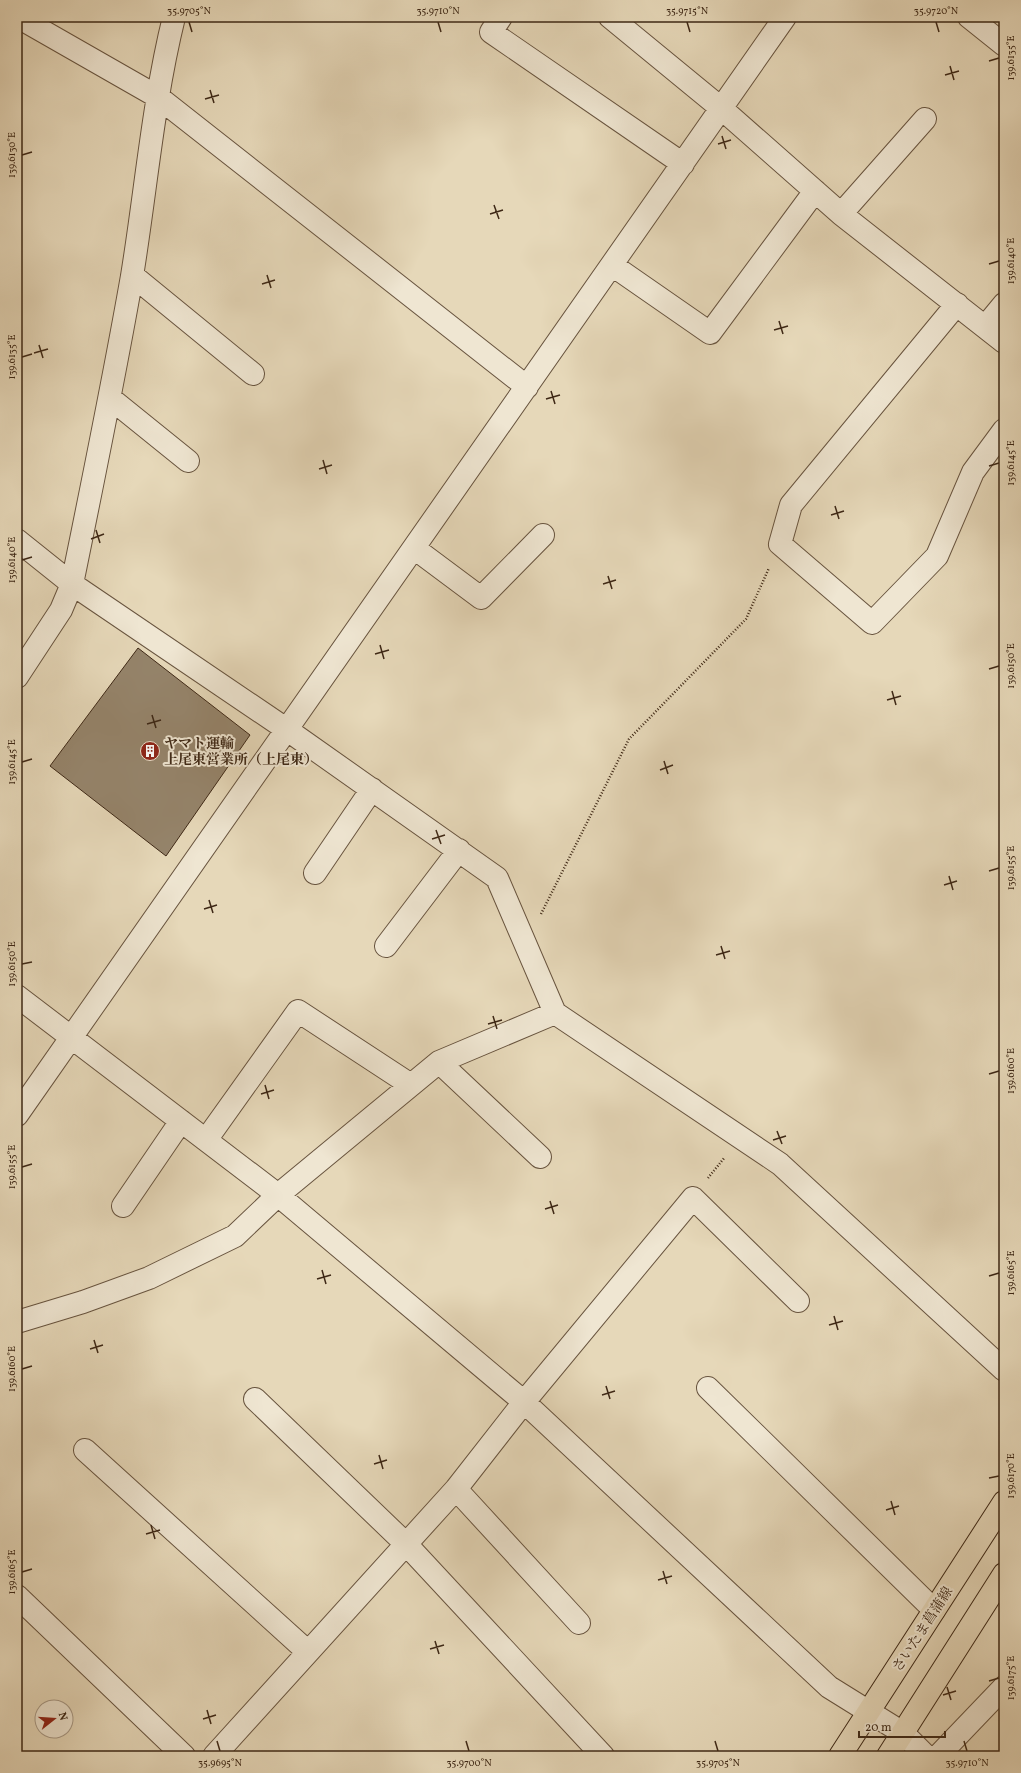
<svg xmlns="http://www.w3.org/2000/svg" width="1021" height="1773" font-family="Vollkorn,'Noto Serif JP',serif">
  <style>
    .building { fill: #95846b; stroke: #3e2816 }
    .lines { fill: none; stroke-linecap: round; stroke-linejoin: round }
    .minor-casing { stroke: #68543f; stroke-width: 24 }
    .major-casing { stroke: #3e2816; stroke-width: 24 }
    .path { stroke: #3e2816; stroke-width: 2.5; stroke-dasharray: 1 2; stroke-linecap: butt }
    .minor { stroke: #efe6d2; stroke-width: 22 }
    .major { stroke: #e6d8b9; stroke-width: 22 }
    .ticks { fill: none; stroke: #3e2816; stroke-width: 1.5 }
    .labels { text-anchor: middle; stroke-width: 4; stroke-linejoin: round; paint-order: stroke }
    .poi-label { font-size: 14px; font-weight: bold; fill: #3e2816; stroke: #efe6d2; text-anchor: start }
    .street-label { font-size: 14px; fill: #3e2816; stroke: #efe6d2 }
    .neatline { fill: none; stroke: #3e2816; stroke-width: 1.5 }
    .ticks-label { font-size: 10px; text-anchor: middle; fill: #3e2816 }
  </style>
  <rect width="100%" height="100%" fill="#e6d8b9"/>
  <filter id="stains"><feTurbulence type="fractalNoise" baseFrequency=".005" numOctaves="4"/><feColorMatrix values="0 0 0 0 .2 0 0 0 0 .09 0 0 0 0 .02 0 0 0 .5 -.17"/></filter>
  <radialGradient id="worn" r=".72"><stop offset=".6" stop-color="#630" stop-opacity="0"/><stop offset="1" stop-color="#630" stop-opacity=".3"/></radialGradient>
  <path class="building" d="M138,648L250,735L166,856L50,766Z"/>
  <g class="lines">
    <g class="minor-casing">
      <path id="minor" d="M18,17L158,97L527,387
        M501,17L491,32L683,164
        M610,17L722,109L841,214L1004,342
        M969,17L1004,45
        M841,214L925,119
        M612,265L710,333L815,191
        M132,275L253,374
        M957,304L791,505L780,544L872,623L937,556L973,472L1004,430
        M985,327L1004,304
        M110,398L188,461
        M17,540L72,584L286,729L497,878L555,1013
        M414,548L481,598L543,535
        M17,677L61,610L72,584C93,481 114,379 132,276C146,190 153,102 174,17
        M315,873L372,789
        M386,946L459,850
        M17,996L278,1195L524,1402L829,1687L903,1733L926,1756
        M439,1062L540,1157
        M17,1115L785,17
        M206,1140L298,1011L411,1085
        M123,1206L181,1121
        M17,1322L83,1302L149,1278L235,1236L278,1195L439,1062L555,1013L780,1164L1004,1370
        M708,1388L934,1610
        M255,1399L406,1544L603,1756
        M85,1450L308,1652
        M456,1489L579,1623
        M17,1596L184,1756
        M214,1756L456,1489L524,1402L693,1198L798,1301
        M938,1756L1004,1687"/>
    </g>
    <g class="major-casing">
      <path id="major" d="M840,1756L1004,1502
        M888,1756L1004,1574"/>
    </g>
    <path class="path" d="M541,914L629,739L746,619L769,568
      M708,1178L725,1157"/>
    <use href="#minor" class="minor"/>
    <use href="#major" class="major"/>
  </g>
  <path class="ticks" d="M189,22L192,32M438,22L441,32M687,22L690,32M936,22L939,32M989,61L999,58M950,66L954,80M945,75L959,71M210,90L214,103M205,99L219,95M722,136L726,149M718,144L731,140M22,155L32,152M494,205L499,219M490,214L503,210M989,264L999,261M267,275L271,288M262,284L275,280M779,321L783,334M774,330L788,326M39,345L43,358M34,353L48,349M22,357L32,354M551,391L555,404M546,399L560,395M323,460L327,474M989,466L999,463M319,469L332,465M835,506L839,519M831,515L844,511M96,530L100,543M91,539L104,534M22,560L32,557M608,576L612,589M603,584L616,580M380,645L384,659M375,654L389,650M989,669L999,666M892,691L896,705M887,700L901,696M152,715L156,728M147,724L161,720M664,761L668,774M22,762L32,759M660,770L673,765M436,830L441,844M432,839L445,835M989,871L999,868M949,876L953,890M944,885L957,881M209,900L213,913M204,909L217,905M721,946L725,959M716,955L730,951M22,964L32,962M493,1016L497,1029M488,1024L502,1020M989,1074L999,1071M265,1085L269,1099M261,1094L274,1090M777,1131L782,1144M773,1140L786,1136M22,1167L32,1164M550,1201L554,1214M545,1209L558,1205M322,1270L326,1284M989,1276L999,1273M317,1279L331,1275M834,1316L838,1330M829,1325L843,1321M94,1340L98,1353M90,1349L103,1345M22,1369L32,1366M606,1386L610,1399M602,1395L615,1391M379,1455L383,1469M374,1464L387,1460M989,1478L999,1476M891,1501L895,1515M886,1510L899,1506M151,1525L155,1539M146,1534L160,1530M663,1571L667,1584M22,1572L32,1569M658,1580L672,1576M435,1641L439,1654M430,1649L444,1645M989,1681L999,1678M947,1687L951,1700M943,1695L956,1691M207,1710L211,1724M203,1719L216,1715M217,1741L220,1751M466,1741L469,1751M715,1741L718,1751M964,1741L967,1751"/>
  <defs>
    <g id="building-disc" transform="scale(1)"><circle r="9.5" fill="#8f2418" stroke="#efe6d2"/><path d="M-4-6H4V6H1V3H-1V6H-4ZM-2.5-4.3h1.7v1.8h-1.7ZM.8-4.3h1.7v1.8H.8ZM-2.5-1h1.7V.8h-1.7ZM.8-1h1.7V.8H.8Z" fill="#fff"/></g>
  </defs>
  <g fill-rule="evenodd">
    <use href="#building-disc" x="150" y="751"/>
  </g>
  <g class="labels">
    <g class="poi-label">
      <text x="164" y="748">ヤマト運輸<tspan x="164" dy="16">上尾東営業所（上尾東）</tspan></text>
    </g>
    <g class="street-label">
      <text transform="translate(922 1629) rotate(-57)" y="5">さいたま菖蒲線</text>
    </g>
  </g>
  <rect width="1021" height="1773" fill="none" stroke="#e6d8b9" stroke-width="44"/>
  <g transform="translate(54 1719) rotate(73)"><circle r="19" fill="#efe6d2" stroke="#a89a87"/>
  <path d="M0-3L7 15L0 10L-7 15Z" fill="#8f2418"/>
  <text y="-6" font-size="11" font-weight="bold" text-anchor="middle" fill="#3e2816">N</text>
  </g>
  <path d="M859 1731v6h86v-6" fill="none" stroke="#3e2816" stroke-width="2"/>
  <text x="865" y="1731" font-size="12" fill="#3e2816" stroke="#efe6d2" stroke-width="3" paint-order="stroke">20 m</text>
  <rect x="22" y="22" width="977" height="1729" class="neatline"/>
  <g class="ticks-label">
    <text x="189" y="14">35.9705°N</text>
    <text x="438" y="14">35.9710°N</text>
    <text x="687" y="14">35.9715°N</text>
    <text x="936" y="14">35.9720°N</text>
    <text transform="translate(1010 58) rotate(-90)" y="4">139.6135°E</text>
    <text transform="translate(11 155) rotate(-90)" y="4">139.6130°E</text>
    <text transform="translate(1010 261) rotate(-90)" y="4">139.6140°E</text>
    <text transform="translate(11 357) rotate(-90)" y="4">139.6135°E</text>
    <text transform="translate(1010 463) rotate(-90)" y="4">139.6145°E</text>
    <text transform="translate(11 560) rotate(-90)" y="4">139.6140°E</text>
    <text transform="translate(1010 666) rotate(-90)" y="4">139.6150°E</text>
    <text transform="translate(11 762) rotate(-90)" y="4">139.6145°E</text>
    <text transform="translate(1010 868) rotate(-90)" y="4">139.6155°E</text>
    <text transform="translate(11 964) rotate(-90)" y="4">139.6150°E</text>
    <text transform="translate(1010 1071) rotate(-90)" y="4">139.6160°E</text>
    <text transform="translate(11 1167) rotate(-90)" y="4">139.6155°E</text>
    <text transform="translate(1010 1273) rotate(-90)" y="4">139.6165°E</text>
    <text transform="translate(11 1369) rotate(-90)" y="4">139.6160°E</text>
    <text transform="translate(1010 1476) rotate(-90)" y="4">139.6170°E</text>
    <text transform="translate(11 1572) rotate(-90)" y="4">139.6165°E</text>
    <text transform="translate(1010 1678) rotate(-90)" y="4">139.6175°E</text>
    <text x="220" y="1766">35.9695°N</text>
    <text x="469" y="1766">35.9700°N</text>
    <text x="718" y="1766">35.9705°N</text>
    <text x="967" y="1766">35.9710°N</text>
  </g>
  <rect width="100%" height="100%" filter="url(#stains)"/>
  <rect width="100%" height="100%" fill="url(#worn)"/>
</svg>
